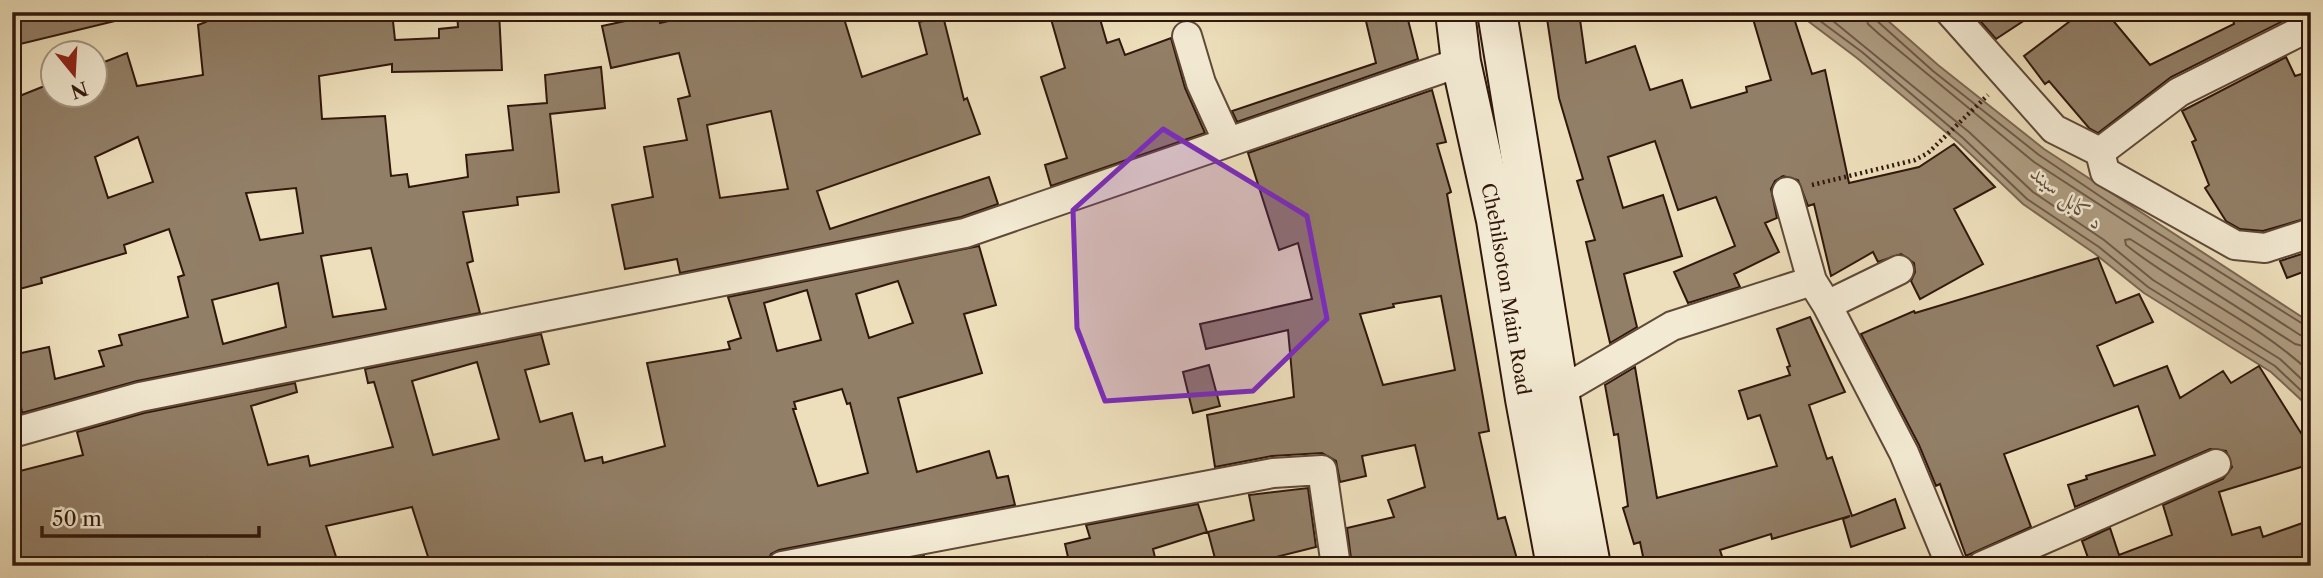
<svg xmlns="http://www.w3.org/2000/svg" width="2323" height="578" font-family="'Libre Caslon Text',Amiri,serif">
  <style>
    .water { fill: #ad9b80; stroke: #7b6652; stroke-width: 2 }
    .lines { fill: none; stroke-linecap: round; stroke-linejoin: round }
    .shore { stroke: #6e5946; stroke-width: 2 }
    .building { fill: #927f67; stroke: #30170c; stroke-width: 2; fill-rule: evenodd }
    .minor-casing { stroke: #5f4938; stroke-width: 32 }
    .secondary-casing { stroke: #30170c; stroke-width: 42 }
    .path { stroke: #30170c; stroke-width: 4.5; stroke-dasharray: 2 3.5; stroke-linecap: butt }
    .minor { stroke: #f3ead3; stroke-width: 28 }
    .secondary { stroke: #f3ead3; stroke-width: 38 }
    .marked { fill: #7b2cbf; fill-opacity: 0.2; stroke: #7b2cbf; stroke-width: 5; stroke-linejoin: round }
    .labels { text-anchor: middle; stroke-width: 5; stroke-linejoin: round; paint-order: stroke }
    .street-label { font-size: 19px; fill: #30170c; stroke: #f3ead3 }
    .water-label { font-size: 21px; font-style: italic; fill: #624c3a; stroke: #f3ead3 }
  </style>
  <rect width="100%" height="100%" fill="#eddfbb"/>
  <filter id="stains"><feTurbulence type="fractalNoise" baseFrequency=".00286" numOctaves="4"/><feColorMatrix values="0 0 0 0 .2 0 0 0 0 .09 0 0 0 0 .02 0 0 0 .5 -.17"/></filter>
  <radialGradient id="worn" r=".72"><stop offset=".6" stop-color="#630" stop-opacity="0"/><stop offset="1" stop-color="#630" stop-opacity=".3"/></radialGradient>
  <path class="water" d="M1796,12H1878L1938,65L2044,149L2308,321L2311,324V409L2271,372L2144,293L2094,253L2023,204L1959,143L1857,58Z"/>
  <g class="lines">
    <path class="shore" d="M1808,12L1862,52L1963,138L2027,199L2099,247L2148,287L2275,366L2311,400
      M1822,12L1969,132L2033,192L2104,240L2153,280L2280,359L2311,388
      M1865,12L1868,24L1879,34L2034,162L2300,335L2311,337
      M1874,12L1876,20L1933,71L2039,155L2113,205L2311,329
      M2311,348L2295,344L2130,239L2125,240L2126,245C2185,292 2256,321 2311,373"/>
  </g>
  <path class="building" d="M12,12H114L115,21L12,46Z
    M203,12H392L395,40L439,38V29L458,27L457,12H499L502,70L392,72V64L319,76L322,119L385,116L391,176L407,174L409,187L468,177L466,155L513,150L508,106L547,103L545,75L601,67L605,108L550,114L559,192L517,197L518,205L463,212L473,261L467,263L480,313L137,381L22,413L12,355L49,347L55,379L104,366L99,351L122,345L119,335L188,317L178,277L184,275L169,229L124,245L126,253L41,278L42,283L12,291V99L52,83V94H94V66L127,53L137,86L203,75L198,25L206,22ZM138,137L153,182L108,198L95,157ZM296,188L303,233L260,240L246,193ZM371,248L386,309L333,317L321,256ZM278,283L286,327L223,344L212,300Z
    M706,12H842L862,77L927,54L919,22L943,16L964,100L967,98L980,134L817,191L830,229L989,177L998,204L961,217L680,273L677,259L625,269L612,205L653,197L644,147L687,140L678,99L690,96L679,53L611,68L602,26L658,14L660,23ZM771,111L788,189L720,198L707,125Z
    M1049,12H1098L1107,43L1119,39L1125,55L1171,38L1185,88L1205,133L1051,186L1045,165L1067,158L1041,77L1065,68Z
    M1384,12H1406L1418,59L1237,122L1232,111L1376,63L1365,17Z
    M1546,12H1579L1586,63L1635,46L1650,90L1682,80L1691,108L1747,92L1746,87L1771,80L1751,12H1792L1812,74L1825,70L1849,183L1919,167L1954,144L1995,187L1954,209L1983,264L1920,299L1911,281L1915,272L1914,263L1901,254L1878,262L1873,252L1831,276L1814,204L1808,206L1798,180L1783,176L1775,181L1771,189L1777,218L1765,223L1779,252L1734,274L1740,287L1688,303L1674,272L1735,246L1716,197L1678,210L1655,141L1608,157L1623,208L1663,195L1682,256L1624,274L1637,327L1610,343L1586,242L1595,240L1577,181L1583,179L1559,98Z
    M1995,12H2037L1996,39L1981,22Z
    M2082,12H2106L2150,65L2234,24L2233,19L2253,12H2301L2171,77L2098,133L2089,128L2049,81L2045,84L2024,56Z
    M2286,57L2295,76L2311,71V217L2263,231L2240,229L2226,221L2205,188L2209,185L2192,142L2196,140L2182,111Z
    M1432,90L1446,142L1437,144L1451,192L1447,194L1489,431L1479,433L1498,519L1505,517L1519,566H1352L1347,528L1394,517L1388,500L1425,487L1415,445L1362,456L1366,476L1340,482L1336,461L1322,453L1272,456L1215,467L1207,415L1294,397L1288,330L1206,349L1200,324L1312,299L1298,243L1279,250L1248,153ZM1441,296L1455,370L1383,385L1360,314L1394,307L1393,304Z
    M979,246L996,305L964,314L982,373L898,398L917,472L989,451L997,478L1008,476L1015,505L779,550L771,554L766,566H431L412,507L326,526L339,566H208L207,557L167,566H12V473L83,455L77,432L144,413L295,383L297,392L251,406L268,465L308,456L310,466L393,447L374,382L368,383L365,369L541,334L549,364L525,370L540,422L572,413L585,461L602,457L603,463L665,446L647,363L730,349L728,342L741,338L728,297ZM898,281L913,323L869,338L856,294ZM807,290L821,340L777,351L764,303ZM477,362L499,439L433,455L412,381ZM842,389L847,404L850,403L868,473L818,486L793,409H796L794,402Z
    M2311,251V269L2287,278L2280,261Z
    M2098,258L2116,303L2139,294L2153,322L2097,346L2114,386L2167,366L2180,398L2223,371L2231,383L2259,366L2311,449V464L2219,492L2232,535L2260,527L2263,537L2311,520V566H2091L2082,541L2110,528L2119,555L2172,535L2163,505L2223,479L2232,467L2226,451L2210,449L2075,507L2068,485L2087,479L2086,476L2155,455L2138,406L2004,454L2031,527L1966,556L1940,484L1936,486L1919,445L1861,334L1914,311L1915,313Z
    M1810,317L1845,392L1809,405L1827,459L1832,457L1852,516L1895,499L1905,528L1851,547L1843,519L1850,516L1772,539L1771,534L1720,550L1725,566H1645L1640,542L1634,544L1623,508L1628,506L1618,434L1614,435L1605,385L1635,367L1657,498L1777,466L1760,415L1748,419L1739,391L1790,375L1787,367L1790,366L1777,329Z
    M1209,365L1220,406L1193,413L1183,372Z
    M1308,488L1316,547L1252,563L1253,566H1217L1208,532L1254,520L1249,495Z
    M1198,504L1207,532L1153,549L1157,566H1070L1065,544L1090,538L1086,525Z
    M924,556L927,566H873Z"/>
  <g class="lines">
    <g class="minor-casing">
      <path id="minor" d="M1950,12L2054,129L2100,152L2105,172L2235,245L2265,248L2311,233
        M1187,36L1201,83L1228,142
        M2100,152L2179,92L2311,26
        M1787,192L1812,281L1827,305L1904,453L1951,566
        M1827,305L1899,270
        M1559,392L1672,326L1812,281
        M12,433L140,397L965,233L1461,62
        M782,566L1273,473L1322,470L1336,566
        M1982,566L2216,464"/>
    </g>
    <g class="secondary-casing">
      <g id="secondary">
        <path id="s1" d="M1455,12L1461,62L1496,220L1525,399L1556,566"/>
        <path d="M1497,12L1559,392L1591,566"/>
      </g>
    </g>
    <path class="path" d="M1812,185L1915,160L1928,153L1988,95"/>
    <use href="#minor" class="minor"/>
    <use href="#secondary" class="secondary"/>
  </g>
  <path class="marked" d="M1163,129L1307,216L1327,319L1253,391L1105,401L1077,328L1073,210Z"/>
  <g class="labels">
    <g class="street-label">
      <text dy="7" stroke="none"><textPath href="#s1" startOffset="282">Chehilsoton Main Road</textPath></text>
    </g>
    <g class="water-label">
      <text transform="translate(2067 198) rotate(39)" y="7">د کابل سيند</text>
    </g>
  </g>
  <rect width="2323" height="578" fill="none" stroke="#eddfbb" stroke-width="42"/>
  <rect x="14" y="14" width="2295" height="550" fill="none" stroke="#30170c" stroke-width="3.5"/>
  <rect x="21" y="21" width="2281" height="536" fill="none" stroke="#30170c" stroke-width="2"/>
  <g transform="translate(74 74) rotate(162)"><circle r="33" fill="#f3ead3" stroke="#a59683" stroke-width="2"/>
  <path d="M0-5L12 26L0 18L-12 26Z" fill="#8f2418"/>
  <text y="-10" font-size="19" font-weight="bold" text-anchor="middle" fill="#30170c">N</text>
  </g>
  <path d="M42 526v10h217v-10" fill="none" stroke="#30170c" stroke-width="3.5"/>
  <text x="52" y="526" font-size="21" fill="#30170c" stroke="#f3ead3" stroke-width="5" paint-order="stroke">50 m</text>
  <rect width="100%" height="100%" filter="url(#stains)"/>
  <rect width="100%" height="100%" fill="url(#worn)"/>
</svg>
